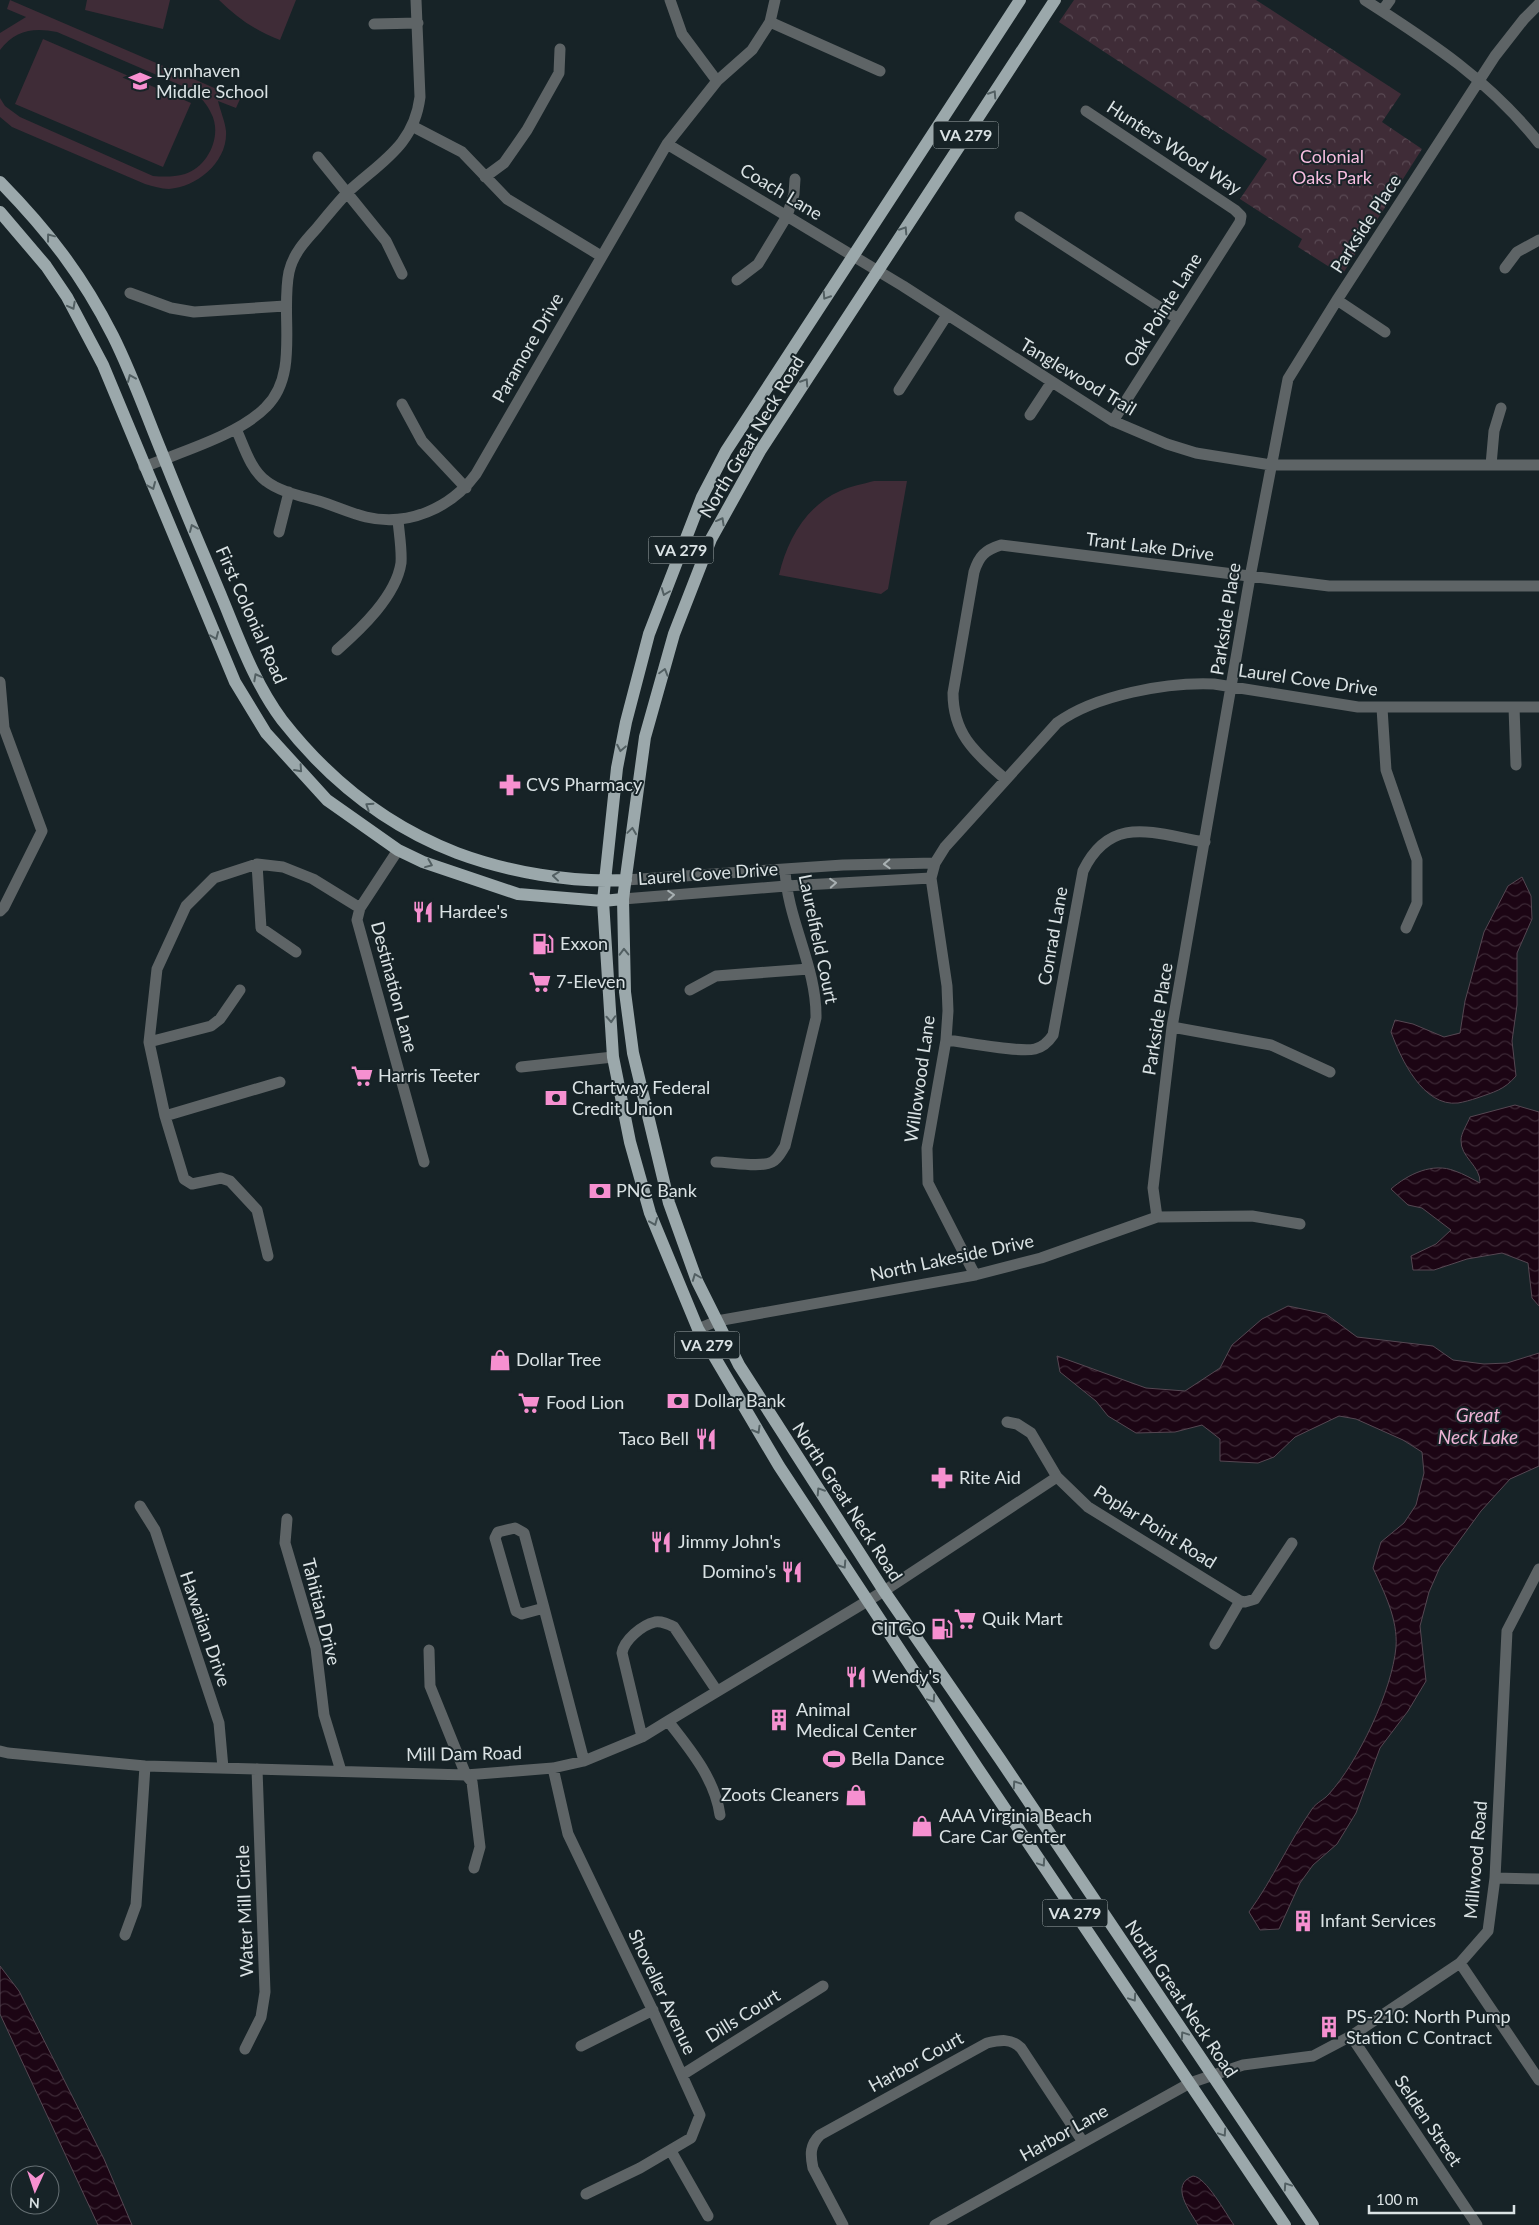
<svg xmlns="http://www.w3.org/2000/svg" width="1539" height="2225" font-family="Lato,sans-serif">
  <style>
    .forest { fill: url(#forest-crowns) }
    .pitch { fill: #3f2c37 }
    .water { fill: url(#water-waves); stroke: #554752 }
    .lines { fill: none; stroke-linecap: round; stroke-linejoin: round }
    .minor { stroke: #5e6466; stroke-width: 11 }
    .major { stroke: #9ba8ab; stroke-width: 12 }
    .oneway { stroke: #525f62 }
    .oneway2 { stroke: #a8b0b2 }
    .labels { text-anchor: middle; stroke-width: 4; stroke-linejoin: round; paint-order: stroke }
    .shield { fill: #172327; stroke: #a0a9ab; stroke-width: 1 }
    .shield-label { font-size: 16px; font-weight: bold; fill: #dae2e4 }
    .poi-label { font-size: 18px; fill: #dae2e4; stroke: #172327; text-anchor: start }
    .street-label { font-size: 18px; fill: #dae2e4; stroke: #172327 }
    .park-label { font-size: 18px; fill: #f7bddf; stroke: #172327 }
    .water-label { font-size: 19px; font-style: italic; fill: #eeb4d6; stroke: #172327 }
  </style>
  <defs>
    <pattern id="forest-crowns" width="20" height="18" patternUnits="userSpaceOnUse" patternTransform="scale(1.25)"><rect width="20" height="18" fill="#3f2c37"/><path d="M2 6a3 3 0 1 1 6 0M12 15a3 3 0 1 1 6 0" fill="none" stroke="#5a4a54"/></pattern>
    <pattern id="water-waves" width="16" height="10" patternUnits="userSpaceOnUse" patternTransform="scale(1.25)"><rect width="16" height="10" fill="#1c0514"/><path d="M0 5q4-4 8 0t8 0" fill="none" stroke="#3c2936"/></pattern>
  </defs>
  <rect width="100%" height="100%" fill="#172327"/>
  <path class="forest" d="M1074,0H1256L1401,94L1382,122L1422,149L1342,275L1298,247L1302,239L1240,199L1267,159L1059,22Z"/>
  <path class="pitch" d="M10,0L240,99L236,108L218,101C220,110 225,121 226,131C228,162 197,187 169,189C161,189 153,186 145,184L12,127L0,117V98L5,106L20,117L153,176C164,177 174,177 185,174C208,167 223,135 211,113C207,104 201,98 194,91L57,32C34,27 15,30 0,50V33L26,17L7,9Z
    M87,0H170L163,29L85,10Z
    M219,0H296L280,40C256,31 237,18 219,0Z
    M43,39L191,103L163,167L15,104Z
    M874,481H907L888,589L881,594L779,575C787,540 806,506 840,491C851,486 863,484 874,481Z"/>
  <path class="water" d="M1522,877L1531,896L1532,919L1517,953V1005L1512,1041L1516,1076C1504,1090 1494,1092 1477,1098C1471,1100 1464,1102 1458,1103C1423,1107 1401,1059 1391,1032L1395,1020L1413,1024L1444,1037L1460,1033L1465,1001L1484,932L1508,886Z
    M1515,1105L1539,1112V1306L1532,1298L1528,1263L1502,1253L1467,1259L1434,1270H1413L1411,1256L1436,1244L1451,1230L1422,1208L1408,1205L1391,1189C1408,1174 1433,1162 1455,1171C1464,1174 1472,1179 1480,1183C1481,1166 1460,1157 1461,1140C1461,1133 1468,1123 1470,1117Z
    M1288,1306L1326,1314L1357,1337L1433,1346L1453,1360L1484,1364L1507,1363L1539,1353V1466L1510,1479L1481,1511L1440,1567L1429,1592L1420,1626L1426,1681L1408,1711L1380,1748L1356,1813L1337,1844L1313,1865L1300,1883L1279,1929L1260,1930L1249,1912C1273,1879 1289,1842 1312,1809C1317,1802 1324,1800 1329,1794C1358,1762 1392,1691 1396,1647C1398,1619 1384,1592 1373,1568L1381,1542L1404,1523L1416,1505L1424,1473L1422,1452L1403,1440L1356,1419L1339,1416L1295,1437L1274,1457L1258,1463L1220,1461V1439L1202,1425L1175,1432L1136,1433L1108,1416L1096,1401L1060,1372L1057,1356L1146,1388L1185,1391L1220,1368L1232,1345L1262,1319Z
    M0,1966L19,1991L104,2159L132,2225H98L0,2014Z
    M1193,2176C1206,2177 1226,2214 1234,2225H1198C1190,2211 1169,2185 1193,2176Z"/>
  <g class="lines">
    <path class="minor" d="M670,0L682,34L717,81
      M1365,0C1432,43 1489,80 1539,143
      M1382,11L1390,0
      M770,22L880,71
      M374,24L418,23
      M1086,111L1235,210L1241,216L1240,222L1113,421
      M412,126L462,152L507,199L601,256
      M667,144L903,286L1113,421L1167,444L1196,453L1271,465H1539
      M318,157L386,241L402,274
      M485,177L504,163L527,130L559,73L560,49
      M1020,217L1178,319
      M1505,268L1517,252L1539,240
      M737,280L758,264L787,216L794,194L795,179
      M130,293L171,308L194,312L285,306
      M1337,300L1385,332
      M899,390L947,315
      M402,404L422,441L466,488
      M1030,415L1051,383
      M236,429C244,446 250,469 266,481C280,492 302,496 319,501C335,506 350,513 366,517C408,527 451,508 476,474L667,144L717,81L752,50L770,22L775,0
      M1491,465L1494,431L1501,408
      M144,467C180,452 239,435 266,407C300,374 280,315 289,272C293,254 305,241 317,228C327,216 338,202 349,191C382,161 414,145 420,97L416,0
      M279,532L289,492
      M337,650C361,629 396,596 401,563C402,549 399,533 398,520
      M0,682L4,728L42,831L4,907L0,911
      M1514,707L1516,765
      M1382,708L1386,770L1417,860V903L1406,928
      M1005,779C976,753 953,735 953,693L974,572C979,556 985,550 1001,545L1329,586H1539
      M398,850L360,908L357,920L424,1162
      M257,864L261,928L296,952
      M626,880L843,865L935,863
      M623,899L786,886L931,878
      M690,990L716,976L809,969
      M1172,1027L1271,1045L1330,1072
      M946,1040C965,1042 1019,1053 1035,1049C1043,1047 1049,1041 1053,1035L1083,871C1111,813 1155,834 1205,842
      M149,1042L211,1026L220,1019L240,990
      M521,1067L613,1057
      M165,1116L280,1082
      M716,1162C730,1162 761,1168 772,1162C779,1158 781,1152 785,1146L816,1018C817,967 787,920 785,869
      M1157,1217L1153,1188L1172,1027L1250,577L1288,379L1337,300L1495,56L1524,19L1539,4
      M268,1256L257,1210L230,1181L221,1178L192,1184L184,1179L165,1116L149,1042L157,969L186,906L214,878L257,864L283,867L313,879L360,908
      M975,1275L928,1183L927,1148L946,1040L948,1011L947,986L931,878L935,863L945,847L1057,723C1095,695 1167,682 1214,684L1358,707H1539
      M698,1329L717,1321L975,1275L1041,1258L1157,1217L1252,1216L1300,1224
      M1007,1422L1017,1424L1031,1433L1057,1477L1088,1507L1240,1601L1245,1602L1255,1599L1292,1543
      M140,1506L155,1530L219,1723L223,1768
      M287,1519L285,1543L316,1648L324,1715L341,1771
      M515,1528L524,1533L544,1608L522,1614L516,1611L495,1538L498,1532Z
      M544,1608L584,1761
      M1215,1644L1240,1601
      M429,1650L430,1686L466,1775L472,1782L480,1847L474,1868
      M668,1721C690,1749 715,1779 720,1815
      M642,1737L622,1653C624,1640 642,1625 655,1622C662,1621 668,1624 674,1627L717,1691
      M0,1751L8,1753L145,1766L466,1775L553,1768L584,1761L642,1737L668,1721L884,1591L1057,1477
      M553,1768L568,1834L652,2009L700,2115L691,2138L640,2168L586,2194
      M1495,1878L1539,1879
      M125,1935L136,1905L145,1766
      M1460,1963L1539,2080
      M1351,2036L1477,2225
      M581,2046L653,2010
      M245,2049L261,2017L265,1992L257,1769
      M682,2075L823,1986
      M671,2151L708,2216
      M843,2225L813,2168C810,2154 810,2145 820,2135L987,2043C1000,2040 1011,2038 1021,2048L1083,2142
      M935,2225L1190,2083L1243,2065L1313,2056L1351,2036L1460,1963L1488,1931L1495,1878L1507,1631L1539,1569"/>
    <path class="major" d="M1020,0L726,451L702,497L649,634L626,722L617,768L605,881L603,901L613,1057L630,1142L650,1213L698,1329L779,1466L977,1767L1285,2225
      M1055,0L760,451L711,539L674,634L645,737L623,899L625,992L633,1053L669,1203L697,1281L739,1365L884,1591L1000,1759L1313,2225
      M0,182C48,231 82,275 113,336C132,374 146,414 162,453C181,502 202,550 222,598C239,639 255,684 282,720C328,779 387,826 457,853C508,872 571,883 626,880
      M0,212L46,266L67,297L103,365L235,682L266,733L327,800L398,850L423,862L518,894L603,901L623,899"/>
  </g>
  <defs><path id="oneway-chevron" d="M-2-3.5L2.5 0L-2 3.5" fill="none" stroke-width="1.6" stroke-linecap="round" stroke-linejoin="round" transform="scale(1.25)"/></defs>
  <g class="oneway">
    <use href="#oneway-chevron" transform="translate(993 94) rotate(-57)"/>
    <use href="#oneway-chevron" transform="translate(904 230) rotate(-57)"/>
    <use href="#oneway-chevron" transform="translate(50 237) rotate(-127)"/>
    <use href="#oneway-chevron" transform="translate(826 296) rotate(123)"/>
    <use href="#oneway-chevron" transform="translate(72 306) rotate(62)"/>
    <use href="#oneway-chevron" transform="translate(131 378) rotate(-113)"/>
    <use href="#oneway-chevron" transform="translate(805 382) rotate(-57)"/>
    <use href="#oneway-chevron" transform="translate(152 486) rotate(67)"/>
    <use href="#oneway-chevron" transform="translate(721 521) rotate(-61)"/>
    <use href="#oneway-chevron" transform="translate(193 528) rotate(-113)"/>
    <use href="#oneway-chevron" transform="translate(665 592) rotate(111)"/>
    <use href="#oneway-chevron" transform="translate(215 636) rotate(67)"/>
    <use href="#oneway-chevron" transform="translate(664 672) rotate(-74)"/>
    <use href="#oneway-chevron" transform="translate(257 677) rotate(-118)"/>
    <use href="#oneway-chevron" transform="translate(621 748) rotate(101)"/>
    <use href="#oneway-chevron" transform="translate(299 769) rotate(48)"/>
    <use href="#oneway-chevron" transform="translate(369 806) rotate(-147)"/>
    <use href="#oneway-chevron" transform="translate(632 831) rotate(-82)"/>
    <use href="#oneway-chevron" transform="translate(429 864) rotate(22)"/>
    <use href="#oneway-chevron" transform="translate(556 876) rotate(-174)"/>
    <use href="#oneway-chevron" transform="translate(624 952) rotate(-91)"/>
    <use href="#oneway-chevron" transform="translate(611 1019) rotate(87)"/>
    <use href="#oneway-chevron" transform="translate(654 1222) rotate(68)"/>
    <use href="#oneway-chevron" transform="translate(696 1277) rotate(-111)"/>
    <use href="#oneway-chevron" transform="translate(757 1430) rotate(60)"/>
    <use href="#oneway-chevron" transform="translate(820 1491) rotate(-123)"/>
    <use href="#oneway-chevron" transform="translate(843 1565) rotate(57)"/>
    <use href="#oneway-chevron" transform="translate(932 1699) rotate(56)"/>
    <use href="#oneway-chevron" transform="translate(1016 1784) rotate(-124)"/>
    <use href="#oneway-chevron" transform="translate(1042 1863) rotate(56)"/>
    <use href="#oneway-chevron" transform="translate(1133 1998) rotate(56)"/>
    <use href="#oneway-chevron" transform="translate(1184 2035) rotate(-124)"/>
    <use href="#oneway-chevron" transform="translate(1223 2133) rotate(56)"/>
    <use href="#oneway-chevron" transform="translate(1287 2186) rotate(-124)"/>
  </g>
  <g class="oneway2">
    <use href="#oneway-chevron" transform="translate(887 864) rotate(178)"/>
    <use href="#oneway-chevron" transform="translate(833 883) rotate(-4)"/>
    <use href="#oneway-chevron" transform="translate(671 895) rotate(-4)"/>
  </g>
  <defs>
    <g id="school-bare" transform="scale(1.725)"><path d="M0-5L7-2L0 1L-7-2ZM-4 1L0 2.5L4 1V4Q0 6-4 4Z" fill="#f690d0" stroke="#172327" stroke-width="2.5" paint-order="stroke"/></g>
    <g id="pharmacy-bare" transform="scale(1.725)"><path d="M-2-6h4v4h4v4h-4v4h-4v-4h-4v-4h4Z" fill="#f690d0" stroke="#172327" stroke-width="2.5" paint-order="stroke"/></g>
    <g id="restaurant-bare" transform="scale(1.725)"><path d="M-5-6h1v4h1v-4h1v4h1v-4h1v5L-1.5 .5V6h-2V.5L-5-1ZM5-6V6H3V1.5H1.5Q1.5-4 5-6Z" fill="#f690d0" stroke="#172327" stroke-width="2.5" paint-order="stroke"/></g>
    <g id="fuel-bare" transform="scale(1.725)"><path d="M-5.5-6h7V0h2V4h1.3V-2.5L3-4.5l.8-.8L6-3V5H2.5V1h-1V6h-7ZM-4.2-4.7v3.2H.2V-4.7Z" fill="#f690d0" stroke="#172327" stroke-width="2.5" paint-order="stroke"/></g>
    <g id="supermarket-bare" transform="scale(1.725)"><path d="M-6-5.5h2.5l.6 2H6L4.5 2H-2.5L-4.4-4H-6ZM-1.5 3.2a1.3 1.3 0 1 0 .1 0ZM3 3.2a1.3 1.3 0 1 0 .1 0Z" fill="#f690d0" stroke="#172327" stroke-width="2.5" paint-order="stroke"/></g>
    <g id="bank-bare" transform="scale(1.725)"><path d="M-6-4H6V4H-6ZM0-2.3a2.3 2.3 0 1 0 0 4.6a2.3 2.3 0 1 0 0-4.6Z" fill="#f690d0" stroke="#172327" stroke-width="2.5" paint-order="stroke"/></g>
    <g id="shop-bare" transform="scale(1.725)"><path d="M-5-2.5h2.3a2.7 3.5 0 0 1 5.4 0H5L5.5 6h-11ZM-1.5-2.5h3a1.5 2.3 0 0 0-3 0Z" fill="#f690d0" stroke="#172327" stroke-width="2.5" paint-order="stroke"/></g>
    <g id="building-bare" transform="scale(1.725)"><path d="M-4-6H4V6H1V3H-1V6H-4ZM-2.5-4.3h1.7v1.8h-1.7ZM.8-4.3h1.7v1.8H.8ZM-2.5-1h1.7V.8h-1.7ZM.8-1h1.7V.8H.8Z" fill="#f690d0" stroke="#172327" stroke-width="2.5" paint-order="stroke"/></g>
    <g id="stadium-bare" transform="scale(1.725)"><path d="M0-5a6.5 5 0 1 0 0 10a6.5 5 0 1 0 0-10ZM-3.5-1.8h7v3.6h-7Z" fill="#f690d0" stroke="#172327" stroke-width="2.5" paint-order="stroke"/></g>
  </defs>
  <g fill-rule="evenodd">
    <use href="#school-bare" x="140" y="81"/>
    <use href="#pharmacy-bare" x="510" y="785"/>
    <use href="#restaurant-bare" x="423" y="912"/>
    <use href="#fuel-bare" x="543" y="944"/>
    <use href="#supermarket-bare" x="540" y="982"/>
    <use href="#supermarket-bare" x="362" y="1076"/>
    <use href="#bank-bare" x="556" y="1098"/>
    <use href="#bank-bare" x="600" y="1191"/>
    <use href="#shop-bare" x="500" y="1360"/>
    <use href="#bank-bare" x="678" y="1401"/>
    <use href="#supermarket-bare" x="529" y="1403"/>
    <use href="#restaurant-bare" x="706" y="1439"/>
    <use href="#pharmacy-bare" x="942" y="1478"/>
    <use href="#restaurant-bare" x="661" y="1542"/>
    <use href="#restaurant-bare" x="792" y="1572"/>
    <use href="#supermarket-bare" x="965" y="1619"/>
    <use href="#fuel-bare" x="942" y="1629"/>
    <use href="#restaurant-bare" x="856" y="1677"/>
    <use href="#building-bare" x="779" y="1720"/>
    <use href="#stadium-bare" x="834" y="1759"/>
    <use href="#shop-bare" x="856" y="1795"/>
    <use href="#shop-bare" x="922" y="1826"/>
    <use href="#building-bare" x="1303" y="1921"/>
    <use href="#building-bare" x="1329" y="2027"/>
  </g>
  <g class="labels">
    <g class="shield">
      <rect x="933.5" y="121.5" width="65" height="27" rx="4"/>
      <rect x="648.5" y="536.5" width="65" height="27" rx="4"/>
      <rect x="674.5" y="1331.5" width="65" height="27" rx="4"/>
      <rect x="1042.5" y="1899.5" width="65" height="27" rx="4"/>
    </g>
    <g class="shield-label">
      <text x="966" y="141">VA 279</text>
      <text x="681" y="556">VA 279</text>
      <text x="707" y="1351">VA 279</text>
      <text x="1075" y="1919">VA 279</text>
    </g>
    <g class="poi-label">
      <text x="156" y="77">Lynnhaven<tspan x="156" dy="21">Middle School</tspan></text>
      <text x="526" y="791">CVS Pharmacy</text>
      <text x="439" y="918">Hardee's</text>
      <text x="560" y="950">Exxon</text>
      <text x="556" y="988">7-Eleven</text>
      <text x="378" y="1082">Harris Teeter</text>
      <text x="572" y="1094">Chartway Federal<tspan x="572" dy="21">Credit Union</tspan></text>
      <text x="616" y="1197">PNC Bank</text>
      <text x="516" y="1366">Dollar Tree</text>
      <text x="694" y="1407">Dollar Bank</text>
      <text x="546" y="1409">Food Lion</text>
      <text x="689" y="1445" text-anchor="end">Taco Bell</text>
      <text x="959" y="1484">Rite Aid</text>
      <text x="678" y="1548">Jimmy John's</text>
      <text x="776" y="1578" text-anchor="end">Domino's</text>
      <text x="982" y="1625">Quik Mart</text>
      <text x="926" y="1635" text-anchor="end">CITGO</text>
      <text x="872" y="1683">Wendy's</text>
      <text x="796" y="1716">Animal<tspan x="796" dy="21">Medical Center</tspan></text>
      <text x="851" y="1765">Bella Dance</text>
      <text x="839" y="1801" text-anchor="end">Zoots Cleaners</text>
      <text x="939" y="1822">AAA Virginia Beach<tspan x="939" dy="21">Care Car Center</tspan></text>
      <text x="1320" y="1927">Infant Services</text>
      <text x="1346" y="2023">PS-210: North Pump<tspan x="1346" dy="21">Station C Contract</tspan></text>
    </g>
    <g class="street-label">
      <text transform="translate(1174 148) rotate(33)" y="6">Hunters Wood Way</text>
      <text transform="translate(781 192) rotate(31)" y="6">Coach Lane</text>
      <text transform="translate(1366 224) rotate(-57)" y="6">Parkside Place</text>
      <text transform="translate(1163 310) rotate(-58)" y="6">Oak Pointe Lane</text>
      <text transform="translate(528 348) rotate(-60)" y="6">Paramore Drive</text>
      <text transform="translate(1078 377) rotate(31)" y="6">Tanglewood Trail</text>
      <text transform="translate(752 437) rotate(-59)" y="6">North Great Neck Road</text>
      <text transform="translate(1150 547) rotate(7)" y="6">Trant Lake Drive</text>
      <text transform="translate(251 615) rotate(66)" y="6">First Colonial Road</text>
      <text transform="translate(1226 619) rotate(-81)" y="6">Parkside Place</text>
      <text transform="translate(1308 680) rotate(8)" y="6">Laurel Cove Drive</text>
      <text transform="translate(708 874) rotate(-4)" y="6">Laurel Cove Drive</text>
      <text transform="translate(1053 936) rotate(-80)" y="6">Conrad Lane</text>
      <text transform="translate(818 939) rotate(78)" y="6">Laurelfield Court</text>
      <text transform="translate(394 987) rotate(75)" y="6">Destination Lane</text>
      <text transform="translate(1158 1019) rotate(-81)" y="6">Parkside Place</text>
      <text transform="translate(920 1079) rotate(-82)" y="6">Willowood Lane</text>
      <text transform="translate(952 1258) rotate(-12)" y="6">North Lakeside Drive</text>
      <text transform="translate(847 1502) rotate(57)" y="6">North Great Neck Road</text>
      <text transform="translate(1155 1527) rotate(32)" y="6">Poplar Point Road</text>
      <text transform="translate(321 1612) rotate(76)" y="6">Tahitian Drive</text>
      <text transform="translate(205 1629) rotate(71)" y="6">Hawaiian Drive</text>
      <text transform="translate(464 1754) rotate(-1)" y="6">Mill Dam Road</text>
      <text transform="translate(1476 1860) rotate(-85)" y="6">Millwood Road</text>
      <text transform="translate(245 1911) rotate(-92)" y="6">Water Mill Circle</text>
      <text transform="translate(662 1992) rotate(65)" y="6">Shoveller Avenue</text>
      <text transform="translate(1181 1999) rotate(56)" y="6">North Great Neck Road</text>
      <text transform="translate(743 2016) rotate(-32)" y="6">Dills Court</text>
      <text transform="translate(916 2062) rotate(-29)" y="6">Harbor Court</text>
      <text transform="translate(1428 2121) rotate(56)" y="6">Selden Street</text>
      <text transform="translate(1064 2133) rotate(-29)" y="6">Harbor Lane</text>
    </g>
    <g class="park-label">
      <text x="1332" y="163">Colonial<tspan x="1332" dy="21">Oaks Park</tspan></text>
    </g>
    <g class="water-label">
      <text x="1478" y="1422">Great<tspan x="1478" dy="22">Neck Lake</tspan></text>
    </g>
  </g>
  <g transform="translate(35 2190) rotate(183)"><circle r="24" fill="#172327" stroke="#656f73"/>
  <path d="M0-4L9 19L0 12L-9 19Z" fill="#f690d0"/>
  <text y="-8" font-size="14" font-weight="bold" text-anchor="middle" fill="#dae2e4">N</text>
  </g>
  <path d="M1369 2205v8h145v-8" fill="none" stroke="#dae2e4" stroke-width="2.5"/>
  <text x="1376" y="2205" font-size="15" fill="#dae2e4" stroke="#172327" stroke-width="4" paint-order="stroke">100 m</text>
</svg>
